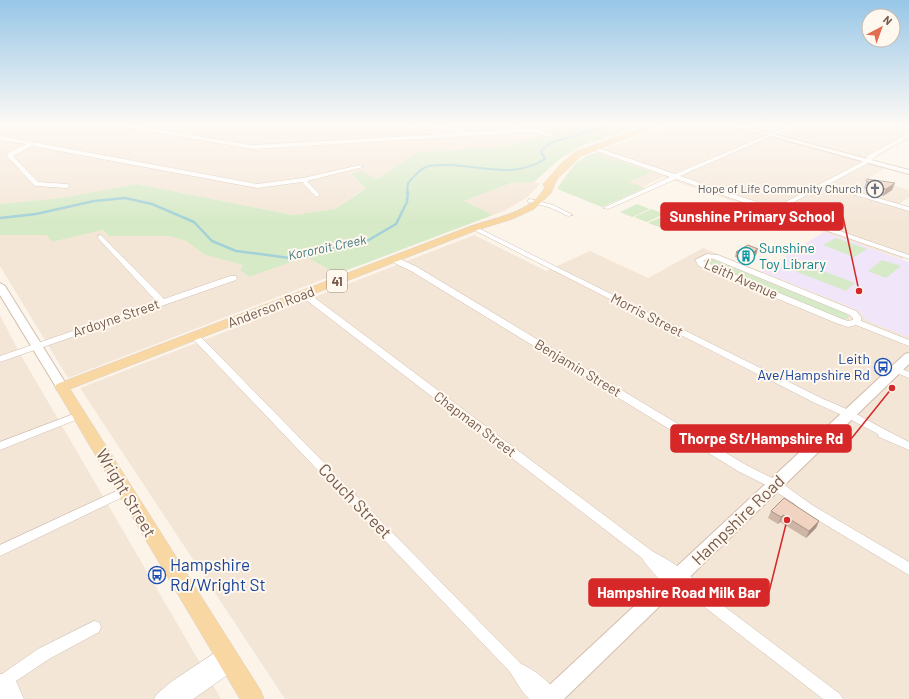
<svg xmlns="http://www.w3.org/2000/svg" width="909" height="699" font-family="Barlow,sans-serif">
  <style>
    .residential { fill: #f4e6d7 }
    .education { fill: #f1e5f9 }
    .green { fill: #d6eac7 }
    .lines { fill: none; stroke-linecap: round; stroke-linejoin: round }
    .stream-far1 { stroke: #a3d1d7; stroke-width: 2 }
    .stream { stroke: #a3d1d7; stroke-width: 2.5 }
    .street-casing { stroke: #d0beb1; stroke-width: 1 }
    .secondary-casing { stroke: #d3beae; stroke-width: 2 }
    .primary-casing { stroke: #d9d1cd; stroke-width: 1 }
    .street { fill: #fff; fill-rule: evenodd }
    .secondary { fill: #fff; fill-rule: evenodd }
    .primary { fill: #f8d7a3; fill-rule: evenodd }
    .wall { fill: #cfb5a6 }
    .shaded-wall { fill: #a99487 }
    .building { fill: #f1d3c1; stroke: #a99487 }
    .labels { text-anchor: middle; stroke-width: 4; stroke-linejoin: round; paint-order: stroke }
    .far-worship-label { font-size: 12px; fill: #5b616d; stroke: #fff8ef; text-anchor: end }
    .far-water-label { font-size: 13px; font-style: italic; fill: #437982; stroke: #fff8ef }
    .shield { fill: #fff8ef; stroke: #9f897d; stroke-width: 1 }
    .shield-label { font-size: 13px; font-weight: bold; fill: #765a4c }
    .culture-label { font-size: 14px; fill: #0d838f; stroke: #fff8ef; text-anchor: start }
    .street-label { font-size: 14px; fill: #765a4c; stroke: #fff8ef }
    .transit-label { font-size: 14px; fill: #164399; stroke: #fff8ef; text-anchor: end }
    .near-street-label { font-size: 17px; fill: #765a4c; stroke: #fff8ef }
    .near-transit-label { font-size: 17px; fill: #164399; stroke: #fff8ef; text-anchor: start }
    .leader { fill: none; stroke: #d62828; stroke-width: 1.5 }
    .callout-dot { fill: #d62828; stroke: #fff8ef; stroke-width: 1.5 }
    .callout { fill: #d62828; stroke: #d62828; stroke-width: 1.5 }
    .callout-label { font-size: 15px; text-anchor: middle; font-weight: bold; fill: #fff }
  </style>
  <rect width="100%" height="100%" fill="#fcf4e9"/>
  <path class="residential" d="M0,124H563L536,133L541,135L505,147L417,152L378,179L361,172L351,174L366,187L335,209L293,215L137,184L61,198L0,204Z
    M672,124H909V139L872,160L891,165L869,178L909,190V197L899,204L909,208V254L902,259L663,177L642,187L629,182L652,172L595,153Z
    M534,182L540,184L526,198L504,211L493,215L464,201L511,183Z
    M103,230L109,236H168L186,241L205,255L243,265L249,277L306,257L337,274L68,378L0,266V235H46L52,242Z
    M474,235L546,271L590,251L648,278L703,248L858,310L866,320L907,336L909,334V699H285L80,388Z
    M0,315L19,352L221,699H0Z"/>
  <path class="education" d="M824,232L909,262V334L907,337L866,320L858,310L761,271Z"/>
  <path class="green" d="M563,124H629L640,127L583,145L561,158L534,182L511,183L464,201L493,215L337,274L306,257L249,277L240,270L243,265L205,255L186,241L168,236H109L103,230L52,242L46,235H0V204L61,198L137,184L293,215L335,209L366,188L351,174L361,171L378,179L417,152L505,147L540,136L536,134Z
    M595,153L652,172L629,182L645,188L602,207L557,189C568,173 575,159 595,153Z
    M637,204L650,209L632,217L620,212Z
    M652,209L664,214L647,222L634,217Z
    M666,215L679,220L662,228L648,223Z
    M836,238L867,249L854,257L823,245Z
    M709,258L847,314L849,317L847,319H840L704,262V260Z
    M882,260L901,266L886,278L868,271Z
    M802,263L855,283L846,291L792,270Z"/>
  <g class="lines">
    <path class="stream-far1" d="M407,193L408,183C413,178 418,171 424,168C430,164 441,165 448,165C483,166 514,179 545,159L541,151L550,143L605,127L608,124"/>
    <path class="stream" d="M0,218L36,214L94,201L125,198L152,204L194,222L212,241L236,251L290,258L367,241L396,224L407,202L408,192"/>
    <g class="street-casing">
      <path id="street" d="M113,124H122L252,145L459,133L456,130L411,125L409,124L457,128L465,132L511,130L514,127L513,124H517L519,127L517,129H534L553,135L550,137L534,132L252,149L115,125Z
        M793,124H799L680,176L774,208L866,160L867,156L909,133V137L877,155L870,162L829,184L909,207V211L824,186L779,210L909,255V259L676,179L608,209L603,208L670,177L591,149V147H595L675,174Z
        M0,136L257,184L303,178L360,165L363,167L307,181L320,195L317,197L315,196L302,182L257,188L32,146L13,156L38,182L67,184L70,186L67,188L36,186L34,185L7,156L8,153L26,144L0,140Z
        M530,199L553,205L573,215L568,216L549,207L528,202V200Z
        M474,226L823,399C853,410 880,428 909,442V450L879,437L878,434L842,415L815,403L472,229L471,228Z
        M100,235L102,236L164,299L230,276H236L237,278L236,280L0,362V356L157,302L98,238V236Z
        M707,254L718,255L856,311L861,317V321L909,340V346L856,325L848,327L836,323L699,266L695,260ZM708,258L714,259L850,315L853,318V320L848,321L842,319L705,262L703,261Z
        M390,257H396L417,267L746,465L780,482L812,505L909,562V575L798,508L795,504L764,484L738,471L411,271L390,261Z
        M301,292H307L652,551C675,563 695,578 713,598L840,694L843,699H823L702,605C679,596 655,579 642,558L301,296L300,294Z
        M195,333L198,334L521,664C534,669 555,686 561,699H529L522,691L510,672L192,338L191,336L192,334Z
        M897,367L909,372V378L894,372L892,370Z
        M79,412L83,413L84,415L83,417L0,450V442Z
        M125,487L129,488L131,491L129,494L0,556V545Z
        M94,621L99,622L101,627L99,632L49,659L16,681L24,699H0V674H2L38,649Z
        M225,646L230,648L232,653L230,657L236,659L238,664L236,669L193,699H154L157,694L171,682Z"/>
    </g>
    <g class="secondary-casing">
      <path id="secondary" d="M727,124H736L909,170V174Z
        M0,283L5,286L68,387L67,390H57L56,387L0,295Z
        M909,353V364L564,699H539L542,692L905,354Z"/>
    </g>
    <g class="primary-casing">
      <path id="primary" d="M653,124H663L581,156L557,179L551,193L534,209L512,219L477,230L70,389L261,691L264,699H240L55,387L57,384L471,226C494,218 533,212 545,187L543,185L544,183L562,163L575,152Z"/>
    </g>
    <use href="#street" class="street"/>
    <use href="#secondary" class="secondary"/>
    <use href="#primary" class="primary"/>
  </g>
  <path class="wall" d="M867,179L895,183L892,190L883,196L864,188Z
    M736,252L756,255L745,261L735,257Z
    M771,511L819,521L816,528L806,538L780,522L778,524L768,518Z"/>
  <path class="shaded-wall" d="M895,183L892,190L883,196L886,189Z
    M758,249L756,255L745,261L747,256Z
    M783,515L780,522L778,524L781,517Z
    M819,521L816,528L806,538L809,531Z"/>
  <path class="building" d="M867,179L895,183L886,189L866,181Z
    M748,245L758,249L747,256L736,252Z
    M784,498L819,521L809,531L783,515L781,517L771,511Z"/>
  <linearGradient id="sky" x2="0" y2="1"><stop stop-color="#97c6e7"/><stop offset="0.56" stop-color="#fefaf5"/><stop offset="1" stop-color="#fefaf5" stop-opacity="0"/></linearGradient>
  <rect width="909" height="222" fill="url(#sky)"/>
  <defs>
    <g id="church-ring" transform="scale(0.9)"><circle r="9.5" fill="#fff8ef" stroke="#6b7280" stroke-width="1.5"/><path d="M-1.2-6h2.4v3.5h3.3v2.4h-3.3V6h-2.4V-.1h-3.3v-2.4h3.3Z" fill="#6b7280"/></g>
    <g id="building-ring" transform="scale(0.9)"><circle r="9.5" fill="#fff8ef" stroke="#0f9aa8" stroke-width="1.5"/><path d="M-4-6H4V6H1V3H-1V6H-4ZM-2.5-4.3h1.7v1.8h-1.7ZM.8-4.3h1.7v1.8H.8ZM-2.5-1h1.7V.8h-1.7ZM.8-1h1.7V.8H.8Z" fill="#0f9aa8"/></g>
    <g id="bus-ring" transform="scale(0.9)"><circle r="9.5" fill="#fff8ef" stroke="#1a4fb4" stroke-width="1.5"/><path d="M-5-6H5V4H4V6H2V4H-2V6H-4V4H-5ZM-3.5-4V0h7V-4ZM-3.5 1.2v1.5H-2V1.2ZM2 1.2v1.5H3.5V1.2Z" fill="#1a4fb4"/></g>
  </defs>
  <g fill-rule="evenodd">
    <use href="#church-ring" x="875" y="189"/>
    <use href="#building-ring" x="746" y="256"/>
    <use href="#bus-ring" x="883" y="367"/>
    <use href="#bus-ring" x="157" y="575"/>
  </g>
  <g class="labels">
    <g class="far-worship-label">
      <text x="862" y="193">Hope of Life Community Church</text>
    </g>
    <g class="far-water-label">
      <text transform="translate(327 247) rotate(-12)" y="5">Kororoit Creek</text>
    </g>
    <rect class="shield" x="327" y="270" width="20" height="22" rx="3"/>
    <g class="shield-label">
      <text x="337" y="286">41</text>
    </g>
    <g class="culture-label">
      <text x="759" y="253">Sunshine<tspan x="759" dy="16">Toy Library</tspan></text>
    </g>
    <g class="street-label">
      <text transform="translate(741 279) rotate(24)" y="5">Leith Avenue</text>
      <text transform="translate(271 307) rotate(-21)" y="5">Anderson Road</text>
      <text transform="translate(647 315) rotate(27)" y="5">Morris Street</text>
      <text transform="translate(116 318) rotate(-19)" y="5">Ardoyne Street</text>
      <text transform="translate(578 368) rotate(31)" y="5">Benjamin Street</text>
      <text transform="translate(475 424) rotate(37)" y="5">Chapman Street</text>
    </g>
    <g class="transit-label">
      <text x="870" y="364">Leith<tspan x="870" dy="16">Ave/Hampshire Rd</tspan></text>
    </g>
    <g class="near-street-label">
      <text transform="translate(126 493) rotate(59)" y="6">Wright Street</text>
      <text transform="translate(355 501) rotate(46)" y="6">Couch Street</text>
      <text transform="translate(738 520) rotate(-44)" y="6">Hampshire Road</text>
    </g>
    <g class="near-transit-label">
      <text x="170" y="571">Hampshire<tspan x="170" dy="20">Rd/Wright St</tspan></text>
    </g>
  </g>
  <path class="leader" d="M859 291L843 217M892 388L851 439M787 520L769 592"/>
  <g class="callout-dot">
    <circle cx="859" cy="291" r="4"/>
    <circle cx="892" cy="388" r="4"/>
    <circle cx="787" cy="520" r="4"/>
  </g>
  <g class="callout">
    <rect x="661" y="203" width="182" height="27" rx="4"/>
    <rect x="671" y="425" width="180" height="27" rx="4"/>
    <rect x="589" y="579" width="180" height="27" rx="4"/>
  </g>
  <g class="callout-label">
    <text x="752" y="222">Sunshine Primary School</text>
    <text x="761" y="444">Thorpe St/Hampshire Rd</text>
    <text x="679" y="598">Hampshire Road Milk Bar</text>
  </g>
  <g transform="translate(881 28) rotate(41)"><circle r="19" fill="#fff8ef" stroke="#c8b9ae"/>
  <path d="M0-3L7 15L0 10L-7 15Z" fill="#e26e51"/>
  <text y="-6" font-size="11" font-weight="bold" text-anchor="middle" fill="#765a4c">N</text>
  </g>
</svg>
